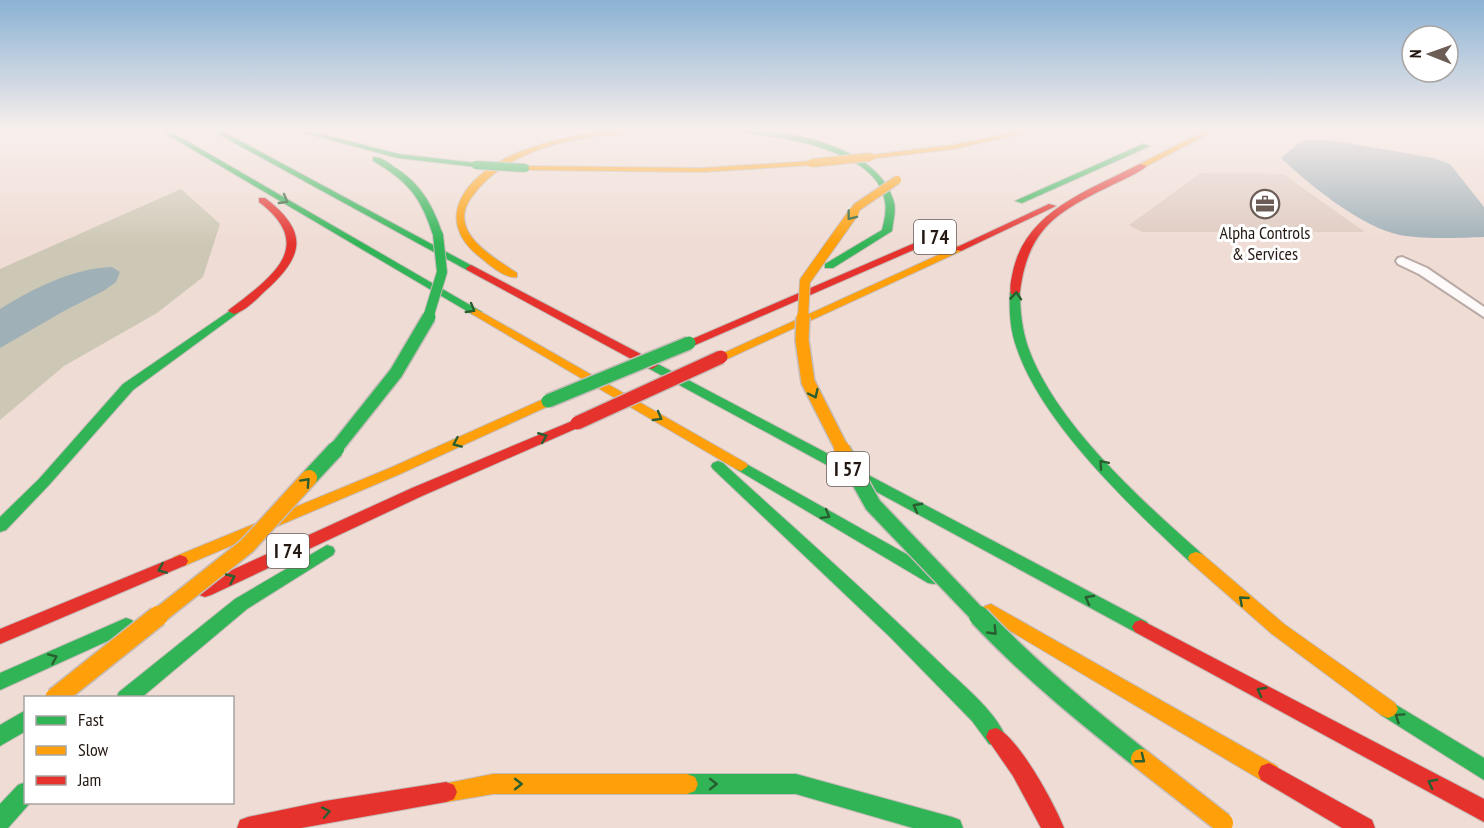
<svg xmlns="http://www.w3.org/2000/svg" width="1484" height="828" font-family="'PT Sans Narrow',sans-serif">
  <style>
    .commercial { fill: #dfcbc1 }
    .green { fill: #cdc8b5 }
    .water { fill: #9fb0b7 }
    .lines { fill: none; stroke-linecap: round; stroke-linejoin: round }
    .street-casing { stroke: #b9aaa4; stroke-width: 4 }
    .fast-casing { stroke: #c5bbb8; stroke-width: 2 }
    .slow-casing { stroke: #c5bbb8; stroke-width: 2 }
    .jam-casing { stroke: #c5bbb8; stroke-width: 2 }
    .street { fill: #fdfaf9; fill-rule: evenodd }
    .fast { fill: #30b455; fill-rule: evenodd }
    .slow { fill: #ff9f0a; fill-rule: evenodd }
    .jam { fill: #e5322d; fill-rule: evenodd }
    .fast-bridge-far4-casing { stroke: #c5bbb8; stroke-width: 10; stroke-linecap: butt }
    .fast-bridge-far3-casing { stroke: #c5bbb8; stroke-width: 12; stroke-linecap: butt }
    .fast-bridge-far2-casing { stroke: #c5bbb8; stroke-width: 16; stroke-linecap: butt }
    .fast-bridge-far1-casing { stroke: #c5bbb8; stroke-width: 19; stroke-linecap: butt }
    .fast-bridge-casing { stroke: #c5bbb8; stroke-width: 23; stroke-linecap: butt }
    .slow-bridge-far4-casing { stroke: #c5bbb8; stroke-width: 10; stroke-linecap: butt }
    .slow-bridge-far3-casing { stroke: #c5bbb8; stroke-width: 12; stroke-linecap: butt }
    .slow-bridge-far2-casing { stroke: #c5bbb8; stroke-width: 16; stroke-linecap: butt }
    .slow-bridge-far1-casing { stroke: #c5bbb8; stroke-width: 19; stroke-linecap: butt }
    .slow-bridge-casing { stroke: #c5bbb8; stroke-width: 23; stroke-linecap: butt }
    .jam-bridge-casing { stroke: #c5bbb8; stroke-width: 16; stroke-linecap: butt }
    .fast-bridge-far4 { stroke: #30b455; stroke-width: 8 }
    .fast-bridge-far3 { stroke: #30b455; stroke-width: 10 }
    .fast-bridge-far2 { stroke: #30b455; stroke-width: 13 }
    .fast-bridge-far1 { stroke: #30b455; stroke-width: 16 }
    .fast-bridge { stroke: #30b455; stroke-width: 20 }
    .slow-bridge-far4 { stroke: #ff9f0a; stroke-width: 8 }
    .slow-bridge-far3 { stroke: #ff9f0a; stroke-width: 10 }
    .slow-bridge-far2 { stroke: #ff9f0a; stroke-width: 13 }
    .slow-bridge-far1 { stroke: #ff9f0a; stroke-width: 16 }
    .slow-bridge { stroke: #ff9f0a; stroke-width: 20 }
    .jam-bridge { stroke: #e5322d; stroke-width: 13 }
    .oneway { stroke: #295e30 }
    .labels { text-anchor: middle; stroke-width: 6; stroke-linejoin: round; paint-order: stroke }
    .far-poi-label { font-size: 18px; fill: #241812; stroke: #fff }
    .shield { fill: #fff; stroke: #665d59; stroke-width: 1.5 }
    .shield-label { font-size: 20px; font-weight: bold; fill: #241812 }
  </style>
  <rect width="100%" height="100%" fill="#efdcd4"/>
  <path class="commercial" d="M1201,173L1283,174L1365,232H1142L1129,225Z"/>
  <path class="green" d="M181,189L220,224L203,277L157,313L64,366L0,420V269Z"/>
  <path class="water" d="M1303,140H1329L1434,158L1450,164L1484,207V237C1460,238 1413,240 1392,233C1354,221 1310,185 1281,158Z
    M112,267L120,272L116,282L105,290L64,311L0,348V309C32,289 73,268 112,267Z"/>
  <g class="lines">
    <g class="street-casing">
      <path id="street" d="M1402,257L1427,268L1484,307V317L1419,274L1398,264L1396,261L1398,258Z"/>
    </g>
    <g class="fast-casing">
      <path id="fast" d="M158,129H166L482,312L476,315L472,314Z
        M209,129H218L476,268L475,270H467Z
        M290,129H302L398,154L476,163L480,165L476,167L398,158Z
        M736,129C784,129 876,145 893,199C897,209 893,221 892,231L833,268H825V264L882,230C884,221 887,211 885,202C880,159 811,143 776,137C764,135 746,135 736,129Z
        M1143,144L1150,146L1022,203L1015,201Z
        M373,157C381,157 388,162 394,167C421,183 433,206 443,235L441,237L433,235C421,197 408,181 373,161Z
        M1015,289L1020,292C1020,311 1022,329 1028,347C1055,423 1142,501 1202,554L1204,558L1202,562L1196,564L1190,562C1132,508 1041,423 1016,346C1010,329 1009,310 1010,292Z
        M234,308L240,311L238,313L133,390L49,485L6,530L0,532V517L39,479L123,384Z
        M652,361L1147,622L1150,627L1147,632L1141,634L1135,632L648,368L646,365Z
        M718,461L723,463C795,529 869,594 939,662C962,685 993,708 1006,737L1003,744L996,746L989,744L972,721L890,637L713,469L711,466L713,463Z
        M741,461L940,573L943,578L940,583L934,584L928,583L736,469L734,466L736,463Z
        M327,545L333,547L335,551L333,555L247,609L141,698H116L119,692L235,599Z
        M126,618L132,620L135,625L132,630L0,690V673Z
        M1388,700L1484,758V780L1381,715L1378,709L1381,703Z
        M26,710V731L0,746V725Z
        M687,774H796L952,817L960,820L963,828H913L796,794H687L679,791L676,784L679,777Z
        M26,782V802H31L8,828H0V804L18,785Z"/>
    </g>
    <g class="slow-casing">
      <path id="slow" d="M616,129H639C628,135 608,135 595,136C549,143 499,158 471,198C447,232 493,257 517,273V277C505,279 490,265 481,258C428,217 471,172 517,153C549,140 582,134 616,129Z
        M1031,129H1045L953,149L870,159L866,157L870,155L953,145Z
        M1209,129H1218L1129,175L1122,173Z
        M812,161H815V165L702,172L525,170L521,168L525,166L702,168Z
        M958,246L961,247V251L725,360H717L715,357Z
        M476,309L746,463L748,466L741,471L736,469L472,314L470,312Z
        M548,397L553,398L555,401L553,404L400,474L186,565L180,567L174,565L172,561L174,557L390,468Z
        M1196,552L1202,554L1284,624L1395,703L1398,709L1395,715L1388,718L1381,715L1272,634L1190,562L1188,558L1190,554Z
        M991,604L1277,766L1280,773L1277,780L1269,783L1261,780L985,616L982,611L985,606Z
        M493,774H687L695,777L698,784L695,791L687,794H493L446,802L438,799L435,792L438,785Z"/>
    </g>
    <g class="jam-casing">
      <path id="jam" d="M1140,164L1147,166C1137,174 1122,180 1110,186C1057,212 1028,228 1020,292L1015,295L1011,294C1009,286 1012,276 1014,267C1029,209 1092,189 1140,164Z
        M259,198H265C310,232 304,257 264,292C256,300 245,311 234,314L228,311L230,309C272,277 317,246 259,202Z
        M1049,204L1056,206L961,251L953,249Z
        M931,236L936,239L934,241L693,346H685L683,343Z
        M471,265L656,362L658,365L652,369L648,368L467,270L466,268Z
        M577,419L584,423L582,426L422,496L211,595L205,597L199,595L196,590L199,585L412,488Z
        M180,555L186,557L188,561L186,565L0,644V629Z
        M1141,620L1484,799V822L1135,632L1132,627L1135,622Z
        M996,728C1018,736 1055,805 1064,828H1041L1013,776L986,737L989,730Z
        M1269,763L1372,820L1375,828H1342L1261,780L1258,773L1261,766Z
        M446,782L454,785L457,792L454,799L446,802L301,828H237L240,820L248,817L325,801Z"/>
    </g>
    <use href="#street" class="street"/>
    <use href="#fast" class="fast"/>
    <use href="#slow" class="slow"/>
    <use href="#jam" class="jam"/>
    <g class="fast-bridge-far4-casing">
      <path id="fast-bridge-far4" d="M476,165L525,168"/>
    </g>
    <g class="fast-bridge-far3-casing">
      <path id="fast-bridge-far3" d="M428,318L442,272L438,235"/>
    </g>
    <g class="fast-bridge-far2-casing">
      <path id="fast-bridge-far2" d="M548,401L689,343
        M334,451L396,373L429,317"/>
    </g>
    <g class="fast-bridge-far1-casing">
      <path id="fast-bridge-far1" d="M844,453L873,505L981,618
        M309,478L336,449"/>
    </g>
    <g class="fast-bridge-casing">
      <path id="fast-bridge" d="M979,616C1029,669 1084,714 1141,759"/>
    </g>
    <g class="slow-bridge-far4-casing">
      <path id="slow-bridge-far4" d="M812,163L870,157
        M853,213L857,207L897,180"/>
    </g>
    <g class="slow-bridge-far3-casing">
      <path id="slow-bridge-far3" d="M803,318L805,281L854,212"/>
    </g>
    <g class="slow-bridge-far2-casing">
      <path id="slow-bridge-far2" d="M803,317L802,340L808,382L843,451"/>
    </g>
    <g class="slow-bridge-far1-casing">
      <path id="slow-bridge-far1" d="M842,449L844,453
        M156,618L247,546L309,478"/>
    </g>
    <g class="slow-bridge-casing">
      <path id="slow-bridge" d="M55,698L158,616
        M1141,759L1223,823"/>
    </g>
    <g class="jam-bridge-casing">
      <path id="jam-bridge" d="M577,423L721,357"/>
    </g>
    <use href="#fast-bridge-far4" class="fast-bridge-far4"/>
    <use href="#fast-bridge-far3" class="fast-bridge-far3"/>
    <use href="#fast-bridge-far2" class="fast-bridge-far2"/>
    <use href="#fast-bridge-far1" class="fast-bridge-far1"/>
    <use href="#fast-bridge" class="fast-bridge"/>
    <use href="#slow-bridge-far4" class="slow-bridge-far4"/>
    <use href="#slow-bridge-far3" class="slow-bridge-far3"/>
    <use href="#slow-bridge-far2" class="slow-bridge-far2"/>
    <use href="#slow-bridge-far1" class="slow-bridge-far1"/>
    <use href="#slow-bridge" class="slow-bridge"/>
    <use href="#jam-bridge" class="jam-bridge"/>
  </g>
  <defs><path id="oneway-chevron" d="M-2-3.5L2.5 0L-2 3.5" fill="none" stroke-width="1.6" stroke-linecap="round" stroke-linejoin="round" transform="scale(1.5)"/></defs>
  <g class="oneway">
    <use href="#oneway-chevron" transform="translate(284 200) rotate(30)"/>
    <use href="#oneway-chevron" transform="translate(851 216) rotate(128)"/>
    <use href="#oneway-chevron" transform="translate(1016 296) rotate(-86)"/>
    <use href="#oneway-chevron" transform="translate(471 309) rotate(30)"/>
    <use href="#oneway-chevron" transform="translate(814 394) rotate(65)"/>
    <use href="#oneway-chevron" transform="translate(658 417) rotate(30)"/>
    <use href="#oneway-chevron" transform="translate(543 437) rotate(-22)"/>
    <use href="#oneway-chevron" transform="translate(457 443) rotate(156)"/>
    <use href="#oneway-chevron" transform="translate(1103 464) rotate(-131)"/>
    <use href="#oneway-chevron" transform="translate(306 482) rotate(-47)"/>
    <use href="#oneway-chevron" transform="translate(917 507) rotate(-152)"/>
    <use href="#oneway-chevron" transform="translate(826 515) rotate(30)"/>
    <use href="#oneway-chevron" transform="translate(162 569) rotate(157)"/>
    <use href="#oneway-chevron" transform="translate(231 578) rotate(-25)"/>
    <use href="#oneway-chevron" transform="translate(1089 599) rotate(-152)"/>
    <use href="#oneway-chevron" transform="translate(1243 600) rotate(-139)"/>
    <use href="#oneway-chevron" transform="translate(993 631) rotate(46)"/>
    <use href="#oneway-chevron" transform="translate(53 658) rotate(-24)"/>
    <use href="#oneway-chevron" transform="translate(1261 691) rotate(-152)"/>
    <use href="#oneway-chevron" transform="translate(1399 717) rotate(-146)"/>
    <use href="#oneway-chevron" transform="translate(1141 759) rotate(38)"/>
    <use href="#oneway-chevron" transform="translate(1432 783) rotate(-152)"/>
    <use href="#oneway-chevron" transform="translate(518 784)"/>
    <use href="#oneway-chevron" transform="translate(713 784)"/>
    <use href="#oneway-chevron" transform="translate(326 812) rotate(-11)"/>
  </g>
  <linearGradient id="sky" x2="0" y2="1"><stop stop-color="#8bb2d4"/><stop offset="0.53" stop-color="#f8efec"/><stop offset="1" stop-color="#f8efec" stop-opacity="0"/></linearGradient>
  <rect width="1484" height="245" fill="url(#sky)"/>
  <defs>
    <g id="office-ring" transform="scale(1.5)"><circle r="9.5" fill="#fff" stroke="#6b5d56" stroke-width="1.5"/><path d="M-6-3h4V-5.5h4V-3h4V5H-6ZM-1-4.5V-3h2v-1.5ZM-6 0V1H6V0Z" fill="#6b5d56"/></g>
  </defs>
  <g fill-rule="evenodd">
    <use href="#office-ring" x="1265" y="204"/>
  </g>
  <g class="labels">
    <g class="far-poi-label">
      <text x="1265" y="239">Alpha Controls<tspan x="1265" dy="21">&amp; Services</tspan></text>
    </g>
    <g class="shield">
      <rect x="914" y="220" width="42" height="34" rx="4.5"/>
      <rect x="827" y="452" width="42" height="34" rx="4.5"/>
      <rect x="267" y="534" width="42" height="34" rx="4.5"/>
    </g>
    <g class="shield-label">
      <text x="935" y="244">I 74</text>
      <text x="848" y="476">I 57</text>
      <text x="288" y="558">I 74</text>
    </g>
  </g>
  <rect x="24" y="696" width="210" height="108" fill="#ffffff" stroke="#a7a3a0" stroke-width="1.5"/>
  <rect x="36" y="716" width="30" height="9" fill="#30b455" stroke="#a7a3a0" stroke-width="1.5"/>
  <text x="78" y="726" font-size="18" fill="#241812">Fast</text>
  <rect x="36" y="746" width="30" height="9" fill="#ff9f0a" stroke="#a7a3a0" stroke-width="1.5"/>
  <text x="78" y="756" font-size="18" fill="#241812">Slow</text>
  <rect x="36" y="776" width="30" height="9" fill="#e5322d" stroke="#a7a3a0" stroke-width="1.5"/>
  <text x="78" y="786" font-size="18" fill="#241812">Jam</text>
  <g transform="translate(1430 54) rotate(271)"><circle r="28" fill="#ffffff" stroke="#a7a3a0" stroke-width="1.5"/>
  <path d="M0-4.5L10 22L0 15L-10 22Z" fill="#6b5d56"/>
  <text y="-9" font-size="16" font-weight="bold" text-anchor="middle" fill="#241812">N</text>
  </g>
</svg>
